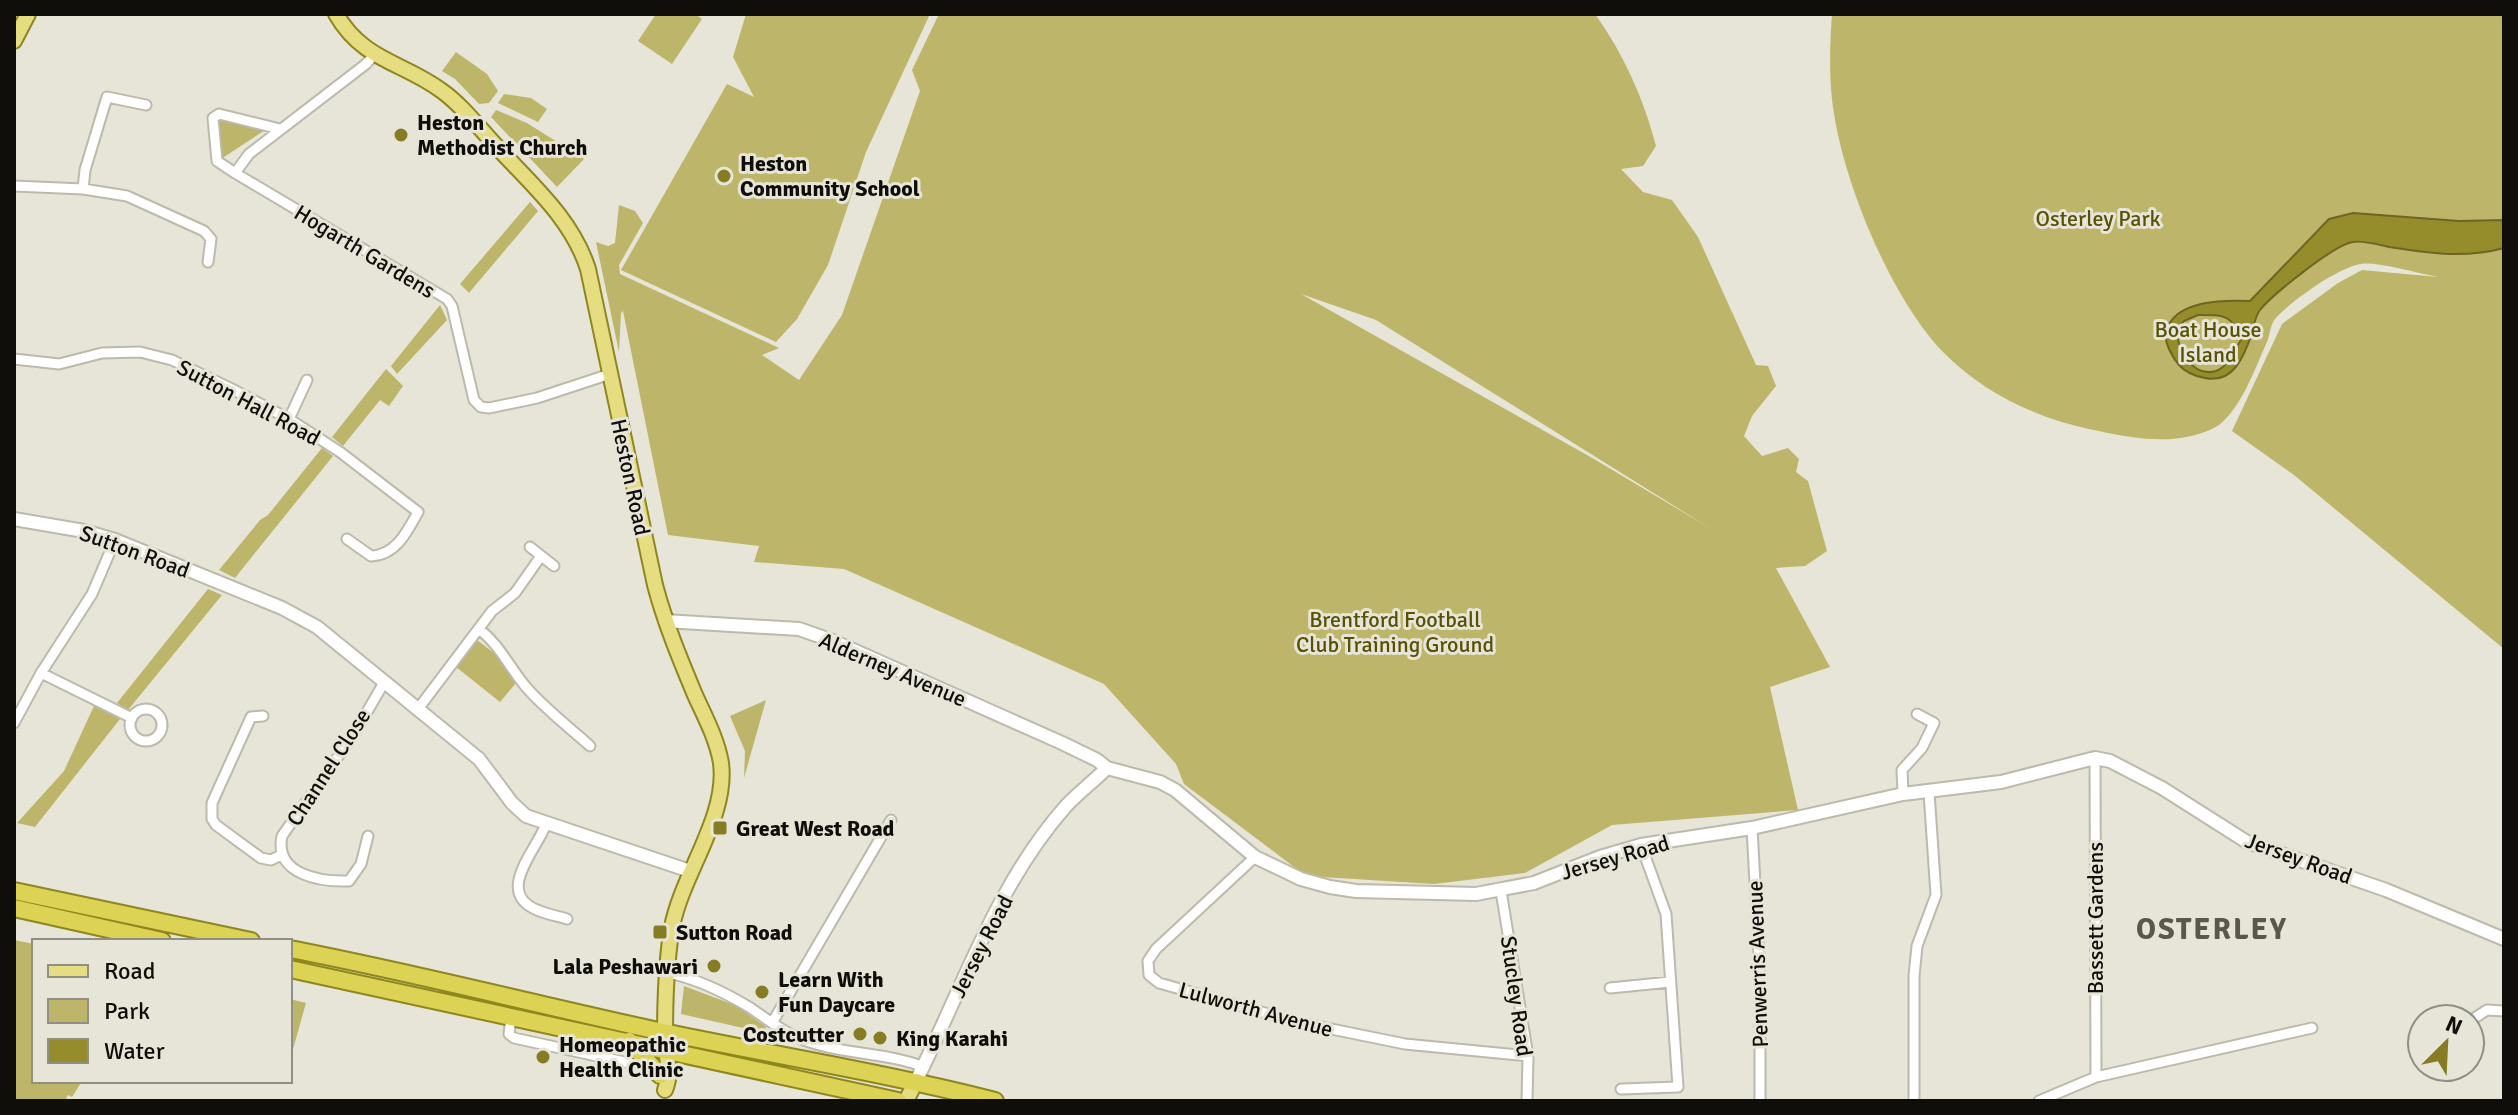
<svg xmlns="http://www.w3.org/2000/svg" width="2518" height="1115" font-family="Signika,sans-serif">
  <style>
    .green { fill: #bdb66a; fill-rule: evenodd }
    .water { fill: #958c2b; stroke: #6d6621; stroke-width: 2; fill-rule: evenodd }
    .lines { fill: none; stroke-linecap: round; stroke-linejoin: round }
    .minor-casing { stroke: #bbbaac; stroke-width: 13 }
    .tertiary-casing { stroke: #bbbaac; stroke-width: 16 }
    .primary-casing { stroke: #8e861f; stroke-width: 18 }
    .trunk-casing { stroke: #8e861f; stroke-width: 20 }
    .minor { stroke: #fff; stroke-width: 9 }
    .tertiary { stroke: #fff; stroke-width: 12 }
    .primary { stroke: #e5dd7f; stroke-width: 14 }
    .trunk { stroke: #dcd254; stroke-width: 16 }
    .rail { stroke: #68675f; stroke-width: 3; stroke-dasharray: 10 10; stroke-linecap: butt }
    .poi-dot { fill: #857c23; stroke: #e6e5d7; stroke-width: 3 }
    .labels { text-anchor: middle; stroke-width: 6; stroke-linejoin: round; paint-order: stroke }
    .poi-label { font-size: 22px; font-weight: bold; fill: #0f0e0a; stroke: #e6e5d7; text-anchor: start }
    .park-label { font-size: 22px; fill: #575005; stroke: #e6e5d7 }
    .street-label { font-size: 22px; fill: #0f0e0a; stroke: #e6e5d7 }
    .district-label { font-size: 30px; font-weight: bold; letter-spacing: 2px; fill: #58584b; stroke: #e6e5d7 }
  </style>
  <rect width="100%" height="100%" fill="#e6e5d7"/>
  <path class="green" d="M656,14H695L702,19L672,64L638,41Z
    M746,14H930L866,152L828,265L797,319L776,342L621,270L727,84L754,97L733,57Z
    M939,14H1595C1623,53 1644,99 1656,146L1643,166L1621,169L1643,192L1672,200L1698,237L1756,365L1768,366L1776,386L1752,416L1744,436L1762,456L1788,448L1799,459L1796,472L1808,481L1827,551L1805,566L1776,568L1830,667L1770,687L1798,810L1612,825L1525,873L1434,884L1306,876L1184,784L1176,764L1104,684L844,569L754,562L759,546L668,535L623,311L621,313L619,352L596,242L608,246L615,243L619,205L635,211L643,223L619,265L620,274L779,348L762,355L799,380L842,315L920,91L912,70ZM1301,294L1376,320L1708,527L1594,459Z
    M1832,14H2504V649L2294,475L2232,431L2282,324L2338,283L2362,270L2438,277C2421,274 2375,261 2361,264C2337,268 2291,301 2275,319C2270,325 2270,335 2267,342C2255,368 2242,407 2219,425C2212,430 2199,434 2191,436C2158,444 2122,436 2089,429C2034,417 1982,392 1942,351C1889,295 1840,175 1832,99C1829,71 1830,41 1832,14Z
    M456,52L487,74L498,91L489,103L479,104L455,79L442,71Z
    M504,94L531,98L547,109L538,122L498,103Z
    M496,110L527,123L584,159L557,187L491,117Z
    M221,119L265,128V130L221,159L215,127Z
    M530,202L538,211L469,293L460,284Z
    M440,305L447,320L397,374L391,366Z
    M386,369L403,386L389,406L380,400L343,446L332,437Z
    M322,448L333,456L235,578L219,570L260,520L268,515Z
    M208,589L222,595L128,710L117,703Z
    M477,640L498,656L516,683L500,702L456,667Z
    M766,700L744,778L745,751L730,716Z
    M94,706L120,719L35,827L17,823L64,771Z
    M14,940L34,944V1081H82L72,1097L68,1095L65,1101H14Z
    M684,986L737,1006L766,1027L765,1033L681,1014Z
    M290,999L306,1003L290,1060Z"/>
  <path class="water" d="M2353,213L2459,221L2504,220V248C2464,259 2429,253 2389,247C2379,245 2363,240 2353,242C2335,244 2272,295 2260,310C2255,316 2254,326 2252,333C2244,357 2233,384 2205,378C2194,376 2186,373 2179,365C2172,357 2164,342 2166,332C2174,299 2226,300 2250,301L2329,219ZM2198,315C2223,315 2233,314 2241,340C2234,350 2228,367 2216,371C2192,378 2176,348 2177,329L2184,321Z"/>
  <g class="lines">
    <g class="minor-casing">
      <path id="minor" d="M374,55L366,64L249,154L235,173L447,299L452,306L474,400L481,407L489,408L537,398L610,374
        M235,173L217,161L213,118L219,114L280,129
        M14,186L83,189L127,196L204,231L211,239L208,262
        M83,189L85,170L107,97L146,105
        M14,359L59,364L102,353L140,352L172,360L230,388L289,419L340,452L418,512C407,532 396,555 371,556L347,539
        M289,419L307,380
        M530,547L554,566
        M479,629C500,645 509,667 526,687C545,709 569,727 590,746
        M41,673L132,718
        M418,709L492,611L515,593L541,556
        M130 725a16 16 0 1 1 32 0a16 16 0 1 1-32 0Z
        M263,716L251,717L212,803V819L216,825L261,858L271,860L281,855
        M14,723L41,673L92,594L115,540
        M2095,758L2096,1077
        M1903,794L1902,770L1922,748L1934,723L1917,714
        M546,824C537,850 494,892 537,910C546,914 557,916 567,919
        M1752,828L1760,975V1101
        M368,836L361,864L349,881C319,882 274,874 282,836L354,734L385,681
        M1255,857L1156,949L1148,961L1149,975L1159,983L1297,1022L1405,1044L1528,1056
        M1501,891L1528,1056L1527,1101
        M669,973C697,979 724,992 749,1007C764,1017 779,1029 796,1037C837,1055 883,1051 924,1067
        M1610,988L1670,982
        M511,1017L509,1034L514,1038L652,1068
        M2470,1021L2487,1010L2504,1011
        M772,1023L891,820
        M1621,1089L1678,1087L1666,914L1641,845
        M1914,1101V976L1917,946L1936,895L1929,792
        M2039,1101L2096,1077L2312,1028"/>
    </g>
    <g class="tertiary-casing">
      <path id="tertiary" d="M14,519L84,531L115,540L282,608L317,627L479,759L512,803L526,816L690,871
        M665,621L799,629L833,641L1062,743L1097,760L1107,768
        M916,1081C963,988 996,885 1066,806C1079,792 1094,781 1107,768L1160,782L1175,790L1255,857L1301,879L1330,887L1356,891L1476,894L1534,883L1600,857L1641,845L1752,828L1903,794L2001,782L2095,758L2110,761L2162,788L2247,842L2386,890L2504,939"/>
    </g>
    <g class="primary-casing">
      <path id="primary" d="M336,14C363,61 403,62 442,91C463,106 480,129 498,148C532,185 572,219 588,269L655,585C665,623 680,659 695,695C705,717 717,739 721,763C728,817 682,874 672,927C666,962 665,1001 665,1037C665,1056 673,1071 665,1090
        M14,41L28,14
        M906,1101L916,1081"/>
    </g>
    <g class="trunk-casing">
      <path id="trunk" d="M14,891L251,941
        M14,908L162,941
        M290,949C415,973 538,1005 663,1032C774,1055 885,1073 995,1101
        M290,969L898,1101
        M629,1041L660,1075"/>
    </g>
    <use href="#minor" class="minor"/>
    <use href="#tertiary" class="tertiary"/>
    <use href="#primary" class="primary"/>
    <use href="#trunk" class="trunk"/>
    <path class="rail" d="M2405,1101H2498"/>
  </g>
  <g class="poi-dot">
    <circle cx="401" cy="135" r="8"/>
    <circle cx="724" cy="176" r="8"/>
    <rect x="712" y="820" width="16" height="16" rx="4"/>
    <rect x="652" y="924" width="16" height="16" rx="4"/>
    <circle cx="714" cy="966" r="8"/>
    <circle cx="762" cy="992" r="8"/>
    <circle cx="860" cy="1034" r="8"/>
    <circle cx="880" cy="1038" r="8"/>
    <circle cx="543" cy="1057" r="8"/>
  </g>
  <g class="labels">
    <g class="poi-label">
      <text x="417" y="130">Heston<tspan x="417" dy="25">Methodist Church</tspan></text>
      <text x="740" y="171">Heston<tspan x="740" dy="25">Community School</tspan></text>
      <text x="736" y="836">Great West Road</text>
      <text x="676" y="940">Sutton Road</text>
      <text x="698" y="974" text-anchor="end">Lala Peshawari</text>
      <text x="778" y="987">Learn With<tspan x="778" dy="25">Fun Daycare</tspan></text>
      <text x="844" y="1042" text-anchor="end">Costcutter</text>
      <text x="896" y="1046">King Karahi</text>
      <text x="559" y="1052">Homeopathic<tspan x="559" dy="25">Health Clinic</tspan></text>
    </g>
    <g class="park-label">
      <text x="2098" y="226">Osterley Park</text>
      <text x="2208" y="337">Boat House<tspan x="2208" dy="25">Island</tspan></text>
      <text x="1395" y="627">Brentford Football<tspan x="1395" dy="25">Club Training Ground</tspan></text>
    </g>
    <g class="street-label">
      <text transform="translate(365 251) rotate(31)" y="8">Hogarth Gardens</text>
      <text transform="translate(249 402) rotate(28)" y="8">Sutton Hall Road</text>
      <text transform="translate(631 477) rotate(78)" y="8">Heston Road</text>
      <text transform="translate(135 551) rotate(20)" y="8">Sutton Road</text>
      <text transform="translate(893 669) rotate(23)" y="8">Alderney Avenue</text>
      <text transform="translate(328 767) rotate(-57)" y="8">Channel Close</text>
      <text transform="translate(1615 857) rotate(-16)" y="8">Jersey Road</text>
      <text transform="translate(2299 858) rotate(20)" y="8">Jersey Road</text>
      <text transform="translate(2095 918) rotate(-90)" y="8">Bassett Gardens</text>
      <text transform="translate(981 946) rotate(-63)" y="8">Jersey Road</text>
      <text transform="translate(1757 964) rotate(-92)" y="8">Penwerris Avenue</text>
      <text transform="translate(1517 996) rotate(82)" y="8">Stucley Road</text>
      <text transform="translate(1256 1009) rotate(15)" y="8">Lulworth Avenue</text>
    </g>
    <g class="district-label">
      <text x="2212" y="939">OSTERLEY</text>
    </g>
  </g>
  <rect width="2518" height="1115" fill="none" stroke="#0f0e0a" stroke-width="32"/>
  <rect x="32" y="939" width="260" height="144" fill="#e6e5d7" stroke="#908f85" stroke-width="2"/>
  <rect x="48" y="965" width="40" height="12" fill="#e5dd7f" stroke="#908f85" stroke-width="2"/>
  <text x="104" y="979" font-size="24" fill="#0f0e0a">Road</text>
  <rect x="48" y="999" width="40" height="24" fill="#bdb66a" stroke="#908f85" stroke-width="2"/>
  <text x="104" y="1019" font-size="24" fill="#0f0e0a">Park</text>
  <rect x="48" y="1039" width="40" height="24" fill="#958c2b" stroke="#908f85" stroke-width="2"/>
  <text x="104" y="1059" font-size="24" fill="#0f0e0a">Water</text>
  <g transform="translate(2446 1043) rotate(24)"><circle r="38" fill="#e6e5d7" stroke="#908f85" stroke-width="2"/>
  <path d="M0-6L14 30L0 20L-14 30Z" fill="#857c23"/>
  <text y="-12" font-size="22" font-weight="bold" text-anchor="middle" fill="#0f0e0a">N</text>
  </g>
</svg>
